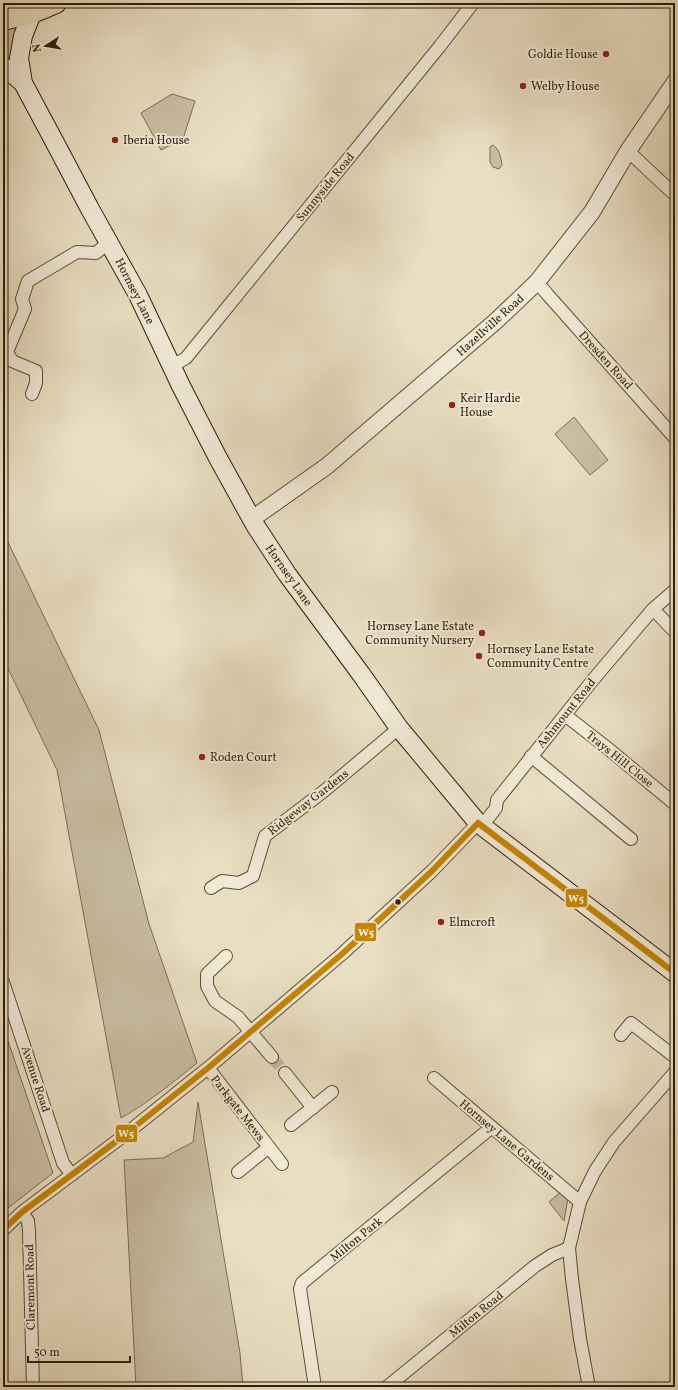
<svg xmlns="http://www.w3.org/2000/svg" width="678" height="1390" font-family="Vollkorn,serif">
  <style>
    .green { fill: #c9bda2; stroke: #7c6c55 }
    .lines { fill: none; stroke-linecap: round; stroke-linejoin: round }
    .minor-tunnel { stroke: #c4b79d; stroke-width: 12; stroke-dasharray: 12 6; stroke-linecap: butt }
    .minor-casing { stroke: #5e4c36; stroke-width: 14 }
    .tertiary-casing { stroke: #5e4c36; stroke-width: 18 }
    .secondary-casing { stroke: #2f1c08; stroke-width: 20 }
    .primary-casing { stroke: #2f1c08; stroke-width: 22 }
    .minor { stroke: #f1ead7; stroke-width: 12 }
    .tertiary { stroke: #f1ead7; stroke-width: 16 }
    .secondary { stroke: #f1ead7; stroke-width: 18 }
    .primary { stroke: #e9dec2; stroke-width: 20 }
    .bus-1-casing { stroke: #f1ead7; stroke-width: 9 }
    .bus-1 { stroke: #c58402; stroke-width: 6 }
    .poi-dot { fill: #8f2418; stroke: #f1ead7; stroke-width: 1.5 }
    .bus-dot { fill: #2f1c08; stroke: #f1ead7; stroke-width: 1.5 }
    .labels { text-anchor: middle; stroke-width: 4; stroke-linejoin: round; paint-order: stroke }
    .poi-label { font-size: 12px; fill: #2f1c08; stroke: #f1ead7; text-anchor: start }
    .street-label { font-size: 12px; fill: #2f1c08; stroke: #f1ead7 }
    .line-badge { stroke: #f1ead7; stroke-width: 1.5 }
    .badge-label { font-size: 11px; text-anchor: middle; font-weight: bold; fill: #fff }
  </style>
  <rect width="100%" height="100%" fill="#e9dec2"/>
  <filter id="stains"><feTurbulence type="fractalNoise" baseFrequency=".005" numOctaves="4"/><feColorMatrix values="0 0 0 0 .2 0 0 0 0 .09 0 0 0 0 .02 0 0 0 .5 -.17"/></filter>
  <radialGradient id="worn" r=".72"><stop offset=".6" stop-color="#630" stop-opacity="0"/><stop offset="1" stop-color="#630" stop-opacity=".3"/></radialGradient>
  <path class="green" d="M32,13L19,58L3,66V19Z
    M172,94L195,101L183,139L161,150L141,113Z
    M493,145C500,150 501,158 502,165L499,169L493,167L490,162V147Z
    M574,417L608,460L590,475L555,434Z
    M3,532L99,730L149,924L197,1063C172,1083 148,1103 121,1118L57,770L3,658Z
    M8,1041L53,1173L3,1212V1044Z
    M198,1102L240,1353L243,1387H136L124,1160L163,1158L193,1142Z
    M562,1191L568,1198L564,1221L549,1202Z"/>
  <g class="lines">
    <path class="minor-tunnel" d="M272,1057L285,1073"/>
    <g class="minor-casing">
      <path id="minor" d="M628,151L675,195
        M537,282L548,295L675,438
        M172,366L186,358L440,46L473,3
        M32,394L36,383V371L12,361L7,352L25,309L22,299L28,281L77,252L96,253L109,242
        M653,609L675,632
        M565,715L606,747L675,804
        M531,756L631,839
        M482,826L496,808L497,800L592,681L653,609L675,590
        M211,888L222,881L239,883L253,876L265,836L324,791L399,728
        M226,956L207,974V986L215,1001L238,1017L272,1057
        M3,982L63,1163L72,1175
        M621,1035L631,1023L675,1057
        M208,1068L282,1164
        M285,1073L313,1108
        M434,1078L580,1202
        M291,1125L332,1092
        M238,1172L269,1147
        M22,1212L28,1221L29,1231L33,1387
        M3,1230L22,1212L122,1137L208,1068L342,954L432,871L478,823
        M315,1387L300,1289L302,1283L492,1127
        M387,1387L535,1266L552,1255L569,1248
        M589,1387L580,1339L572,1279L569,1248L580,1202L595,1171L614,1142L675,1072"/>
    </g>
    <g class="tertiary-casing">
      <path id="tertiary" d="M252,519L327,466L496,321L537,282L592,212L628,151L675,82"/>
    </g>
    <g class="secondary-casing">
      <path id="secondary" d="M3,66L23,83L53,139L90,209L138,295L181,386L218,458L255,525L287,574L361,674L399,728L478,823L675,973
        M23,83L19,58L23,36L32,13"/>
    </g>
    <g class="primary-casing">
      <path id="primary" d="M3,20L32,13L56,3"/>
    </g>
    <use href="#minor" class="minor"/>
    <use href="#tertiary" class="tertiary"/>
    <use href="#secondary" class="secondary"/>
    <use href="#primary" class="primary"/>
    <g class="bus-1-casing">
      <path id="bus-1" d="M478,823L675,973
        M3,1230L22,1212L122,1137L208,1068L342,954L432,871L478,823"/>
    </g>
    <use href="#bus-1" class="bus-1"/>
  </g>
  <g class="poi-dot">
    <circle cx="606" cy="54" r="4"/>
    <circle cx="523" cy="86" r="4"/>
    <circle cx="115" cy="140" r="4"/>
    <circle cx="452" cy="405" r="4"/>
    <circle cx="482" cy="633" r="4"/>
    <circle cx="479" cy="656" r="4"/>
    <circle cx="202" cy="757" r="4"/>
    <circle cx="441" cy="922" r="4"/>
  </g>
  <circle class="bus-dot" cx="398" cy="902" r="3.5"/>
  <g class="labels">
    <g class="poi-label">
      <text x="598" y="58" text-anchor="end">Goldie House</text>
      <text x="531" y="90">Welby House</text>
      <text x="123" y="144">Iberia House</text>
      <text x="460" y="402">Keir Hardie<tspan x="460" dy="14">House</tspan></text>
      <text x="474" y="630" text-anchor="end">Hornsey Lane Estate<tspan x="474" dy="14">Community Nursery</tspan></text>
      <text x="487" y="653">Hornsey Lane Estate<tspan x="487" dy="14">Community Centre</tspan></text>
      <text x="210" y="761">Roden Court</text>
      <text x="449" y="926">Elmcroft</text>
    </g>
    <g class="street-label">
      <text transform="translate(325 187) rotate(-51)" y="4">Sunnyside Road</text>
      <text transform="translate(135 291) rotate(63)" y="4">Hornsey Lane</text>
      <text transform="translate(490 325) rotate(-42)" y="4">Hazellville Road</text>
      <text transform="translate(606 360) rotate(48)" y="4">Dresden Road</text>
      <text transform="translate(289 575) rotate(55)" y="4">Hornsey Lane</text>
      <text transform="translate(566 713) rotate(-51)" y="4">Ashmount Road</text>
      <text transform="translate(620 759) rotate(39)" y="4">Trays Hill Close</text>
      <text transform="translate(308 802) rotate(-38)" y="4">Ridgeway Gardens</text>
      <text transform="translate(36 1079) rotate(72)" y="4">Avenue Road</text>
      <text transform="translate(238 1108) rotate(52)" y="4">Parkgate Mews</text>
      <text transform="translate(507 1140) rotate(40)" y="4">Hornsey Lane Gardens</text>
      <text transform="translate(356 1239) rotate(-39)" y="4">Milton Park</text>
      <text transform="translate(30 1287) rotate(-91)" y="4">Claremont Road</text>
      <text transform="translate(476 1314) rotate(-39)" y="4">Milton Road</text>
    </g>
  </g>
  <g class="line-badge">
    <rect x="565" y="888" width="23" height="20" rx="4" fill="#c58402"/>
    <rect x="354" y="922" width="23" height="20" rx="4" fill="#c58402"/>
    <rect x="115" y="1124" width="23" height="19" rx="4" fill="#c58402"/>
  </g>
  <g class="badge-label">
    <text x="576" y="902">W5</text>
    <text x="366" y="936">W5</text>
    <text x="126" y="1137">W5</text>
  </g>
  <rect width="678" height="1390" fill="none" stroke="#e9dec2" stroke-width="16"/>
  <rect x="4" y="4" width="670" height="1382" fill="none" stroke="#2f1c08" stroke-width="2"/>
  <rect x="8" y="8" width="662" height="1374" fill="none" stroke="#2f1c08"/>
  <g transform="translate(46 46) rotate(258)" stroke="#f1ead7" stroke-width="3" paint-order="stroke">
  <path d="M0-3L7 15L0 10L-7 15Z" fill="#2f1c08"/>
  <text y="-6" font-size="11" font-weight="bold" text-anchor="middle" fill="#2f1c08">N</text>
  </g>
  <path d="M28 1356v6h102v-6" fill="none" stroke="#2f1c08" stroke-width="2"/>
  <text x="34" y="1356" font-size="12" fill="#2f1c08" stroke="#f1ead7" stroke-width="3" paint-order="stroke">50 m</text>
  <rect width="100%" height="100%" filter="url(#stains)"/>
  <rect width="100%" height="100%" fill="url(#worn)"/>
</svg>
